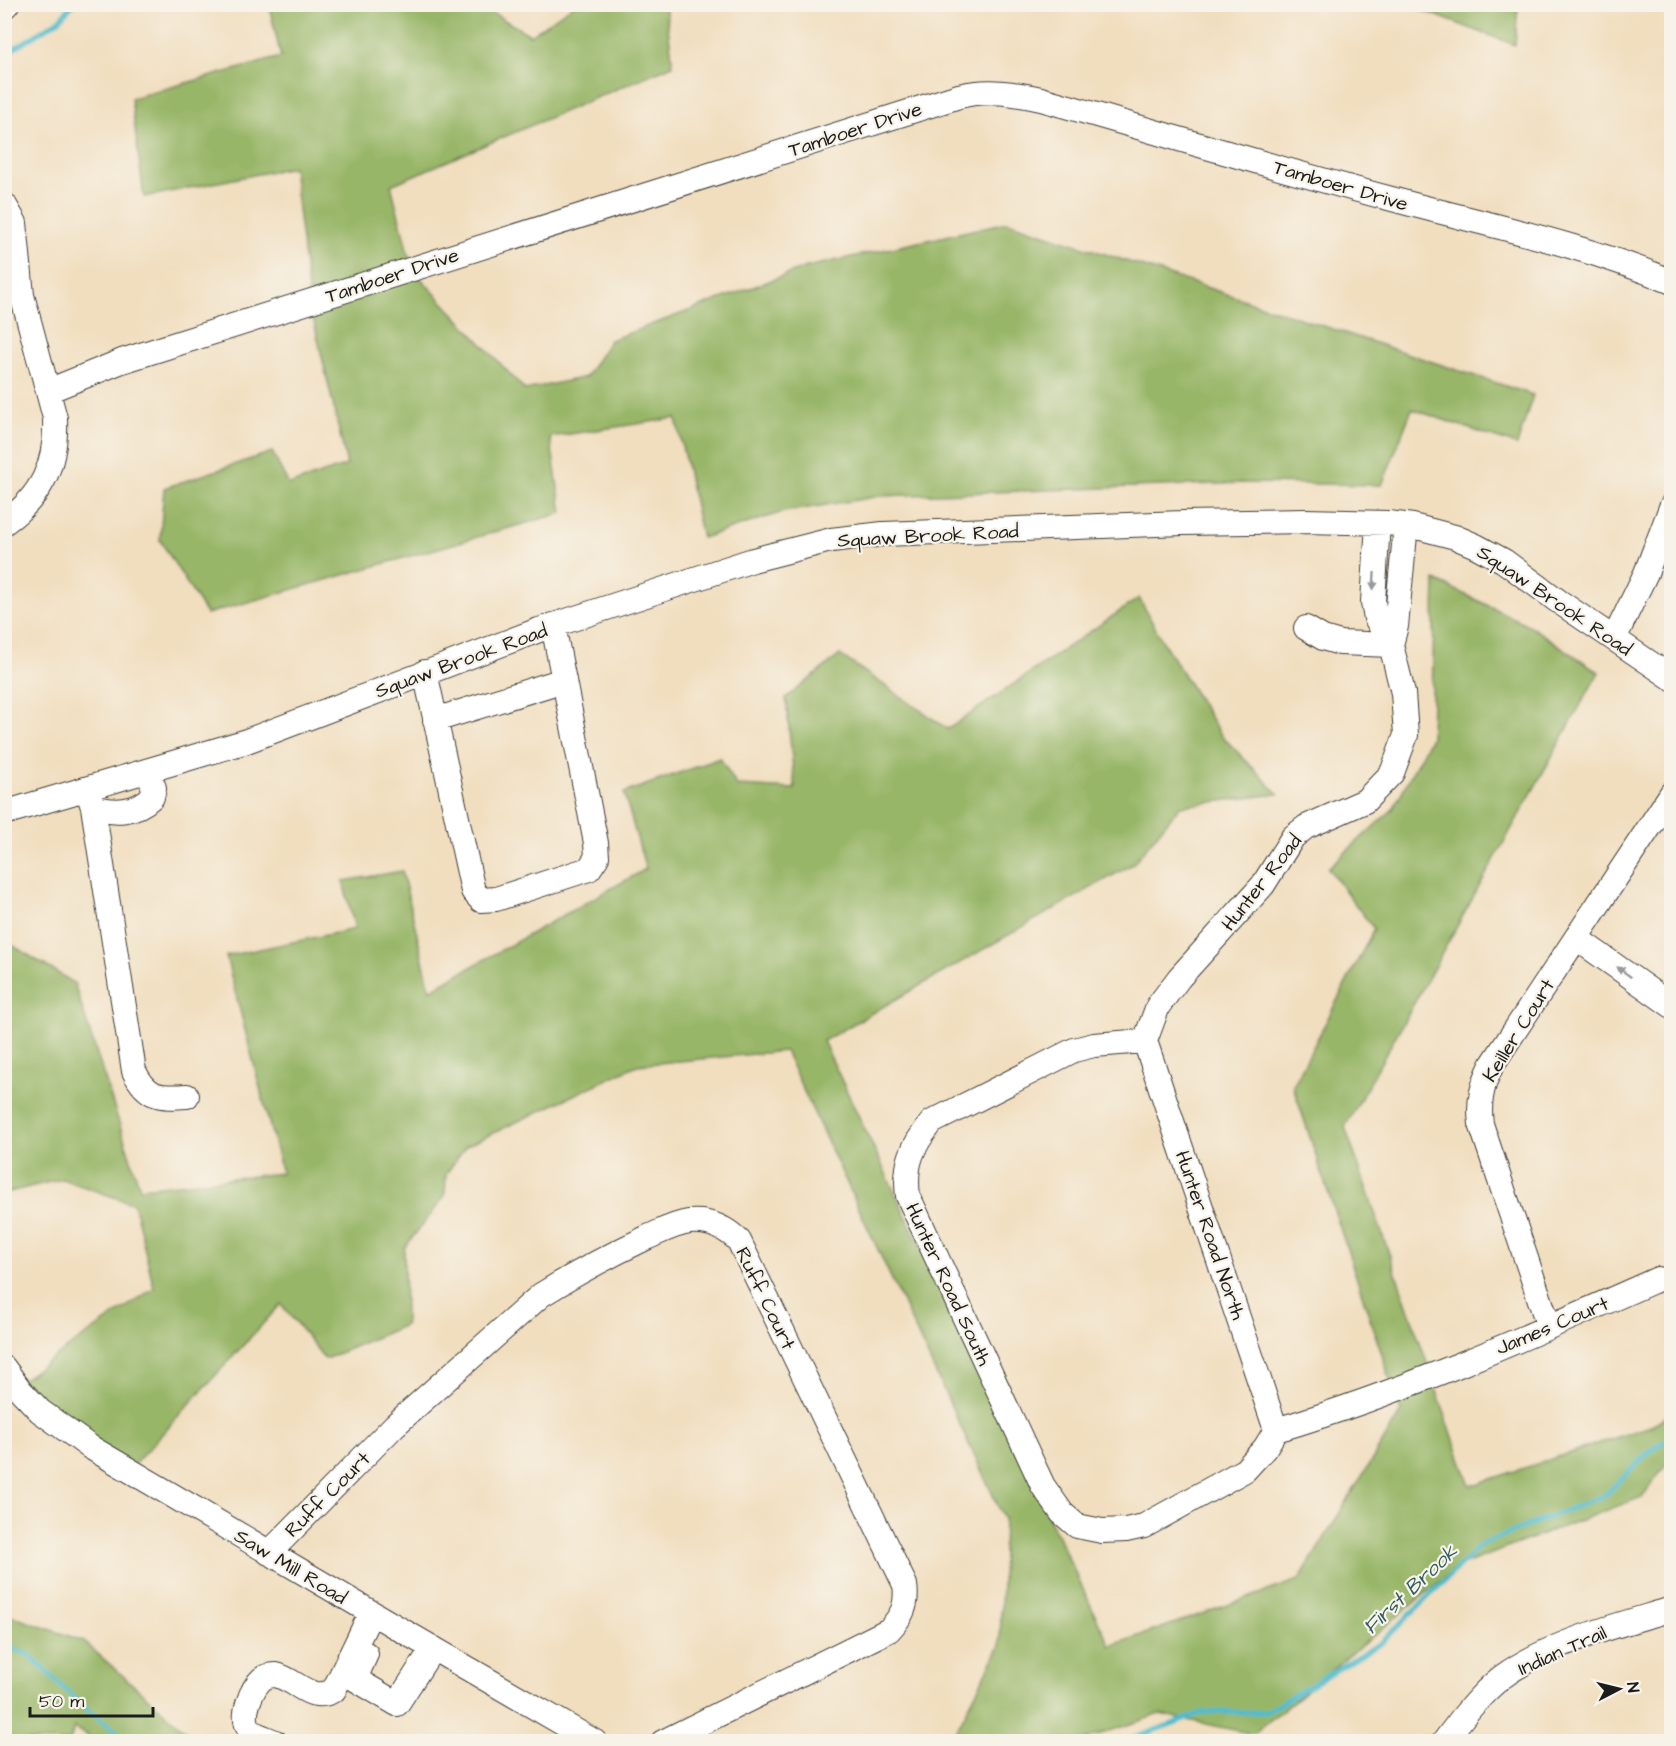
<svg xmlns="http://www.w3.org/2000/svg" width="1676" height="1746" font-family="'Architects Daughter',sans-serif">
  <style>
    .forest { fill: #98b668; stroke: #5a6942; stroke-width: 1.5 }
    .lines { fill: none; stroke-linecap: round; stroke-linejoin: round }
    .stream { stroke: #51bccd; stroke-width: 5 }
    .minor-casing { stroke: #3c3934; stroke-width: 26 }
    .minor { stroke: #fff; stroke-width: 24 }
    .oneway { fill: #999 }
    .labels { text-anchor: middle; stroke-width: 4.5; stroke-linejoin: round; paint-order: stroke }
    .street-label { font-size: 20px; fill: #1c1c1c; stroke: #f7f3e8 }
    .water-label { font-size: 21px; font-style: italic; fill: #315c63; stroke: #f7f3e8 }
  </style>
  <rect width="100%" height="100%" fill="#f7f3e8"/>
  <filter id="ink" filterUnits="userSpaceOnUse"><feTurbulence type="fractalNoise" baseFrequency=".0167" numOctaves="2"/><feDisplacementMap in="SourceGraphic" scale="12" xChannelSelector="R" yChannelSelector="G"/><feConvolveMatrix kernelMatrix="1 2 1 2 8 2 1 2 1" color-interpolation-filters="sRGB"/></filter>
  <filter id="wash" filterUnits="userSpaceOnUse"><feTurbulence type="fractalNoise" baseFrequency=".008" numOctaves="4" result="noise"/><feDisplacementMap in="SourceGraphic" scale="24" xChannelSelector="R" yChannelSelector="G"/><feGaussianBlur stdDeviation="1.35" result="paint"/><feColorMatrix in="noise" values="0 0 0 0 0 0 0 0 0 0 0 0 0 0 0 0 0 1.4 0 .05"/><feComposite in="paint" operator="in"/></filter>
  <g filter="url(#wash)">
    <rect width="100%" height="100%" fill="#f1debf"/>
    <path class="forest" d="M269,5H479L530,35L574,5H665L673,65L391,185L412,269L525,390L586,377L610,340L807,267L1008,222L1533,395L1517,445L1412,409L1382,485L1245,483L881,496L783,512L702,538L676,418L550,437L562,513L206,614L160,540L164,488L272,452L289,485L347,465L309,300L293,167L144,197L131,98L281,57Z
      M1408,5H1518L1515,45Z
      M1435,580L1528,625L1599,672L1345,1127L1470,1486L1651,1426L1671,1413V1458L1642,1497L1459,1566L1253,1734L1160,1714L1080,1741H942L957,1729L1000,1646L1004,1519L785,1051L637,1065L466,1146L446,1174L445,1196L404,1248L405,1325L325,1359L281,1304L128,1471L16,1384L154,1288L134,1204L62,1179L5,1193L4,940L74,983L140,1188L282,1173L226,956L355,929L343,881L402,871L430,990L646,869L624,793L720,758L737,786L795,789L786,698L840,655L948,729L1139,598L1163,642L1221,735L1278,794L1180,806L1133,864L823,1041L1110,1646L1299,1580L1401,1412L1293,1086L1374,929L1328,868L1393,809L1431,737Z
      M5,1614L83,1641L197,1741H96L74,1727L70,1741H5Z"/>
    <g class="lines">
      <path class="stream" d="M4,55L59,20L73,4
        M4,1645L28,1654L86,1709L131,1742
        M1123,1742L1204,1712H1266L1381,1643L1482,1544L1605,1495L1651,1450L1672,1438"/>
    </g>
  </g>
  <g filter="url(#ink)">
    <g class="lines">
      <g class="minor-casing">
        <path id="minor" d="M4,7L7,4
          M4,204L15,223L22,295L55,418C57,464 42,496 4,523
          M48,391L122,361L959,96C988,89 1013,93 1041,99C1157,132 1272,167 1388,198C1483,224 1581,243 1672,282
          M1306,628L1323,638L1340,643L1391,645
          M1614,639L1646,573L1672,505
          M1391,645L1396,626L1406,525
          M425,672L473,891L481,900L496,899L589,869L597,857L596,843L553,625
          M435,720L564,680
          M88,792L93,807C115,813 135,813 152,797L154,788L148,771
          M93,807L134,1071C147,1098 160,1098 187,1096
          M4,813L244,742L539,630L753,560L831,540L883,534L1183,523L1306,521L1388,523L1413,526L1455,537L1476,546L1504,561L1558,601L1672,678
          M1576,938L1672,1006
          M1145,1041L1094,1045L1074,1050L932,1122C912,1146 904,1164 908,1196L1043,1486L1062,1513L1077,1526L1102,1531L1126,1530L1144,1526L1245,1470L1265,1448L1276,1430C1407,1391 1532,1335 1658,1279
          M1145,1041L1158,1006L1179,978L1263,885L1293,837L1306,827L1365,801L1392,773L1406,735L1403,693L1391,645L1376,618L1373,602L1378,523
          M1145,1041L1276,1430
          M1549,1327L1481,1124C1478,1102 1482,1085 1492,1065L1672,793
          M4,1368L20,1390L40,1411L90,1447L391,1624L595,1742
          M269,1553L395,1425L541,1295C575,1274 610,1255 646,1238C660,1232 674,1224 689,1222C709,1220 725,1227 739,1241L905,1585C908,1605 902,1616 889,1630L663,1742
          M366,1654L355,1679L397,1704L433,1648
          M275,1742C267,1738 253,1735 249,1728C240,1716 252,1688 262,1679C266,1676 271,1675 276,1675C297,1680 311,1704 334,1690L371,1613
          M1444,1742C1461,1719 1479,1695 1502,1677C1550,1642 1616,1626 1672,1609"/>
      </g>
      <use href="#minor" class="minor"/>
    </g>
    <defs><path id="oneway-solid" d="M-6-.8H1V-3.2L6.5 0L1 3.2V.8H-6Z" transform="scale(1.5)"/></defs>
    <g class="oneway">
      <use href="#oneway-solid" transform="translate(1374 581) rotate(94)"/>
      <use href="#oneway-solid" transform="translate(1624 972) rotate(-144)"/>
    </g>
  </g>
  <g class="labels">
    <g class="street-label">
      <text transform="translate(855 129) rotate(-18)" y="7">Tamboer Drive</text>
      <text transform="translate(1341 185) rotate(16)" y="7">Tamboer Drive</text>
      <text transform="translate(392 275) rotate(-18)" y="7">Tamboer Drive</text>
      <text transform="translate(928 535) rotate(-3)" y="7">Squaw Brook Road</text>
      <text transform="translate(1555 600) rotate(34)" y="7">Squaw Brook Road</text>
      <text transform="translate(461 660) rotate(-20)" y="7">Squaw Brook Road</text>
      <text transform="translate(1261 882) rotate(-52)" y="7">Hunter Road</text>
      <text transform="translate(1518 1030) rotate(-58)" y="7">Keiller Court</text>
      <text transform="translate(1211 1235) rotate(71)" y="7">Hunter Road North</text>
      <text transform="translate(949 1284) rotate(65)" y="7">Hunter Road South</text>
      <text transform="translate(766 1298) rotate(64)" y="7">Ruff Court</text>
      <text transform="translate(1552 1325) rotate(-23)" y="7">James Court</text>
      <text transform="translate(327 1494) rotate(-45)" y="7">Ruff Court</text>
      <text transform="translate(291 1566) rotate(31)" y="7">Saw Mill Road</text>
      <text transform="translate(1562 1650) rotate(-24)" y="7">Indian Trail</text>
    </g>
    <g class="water-label">
      <text transform="translate(1410 1589) rotate(-43)" y="7">First Brook</text>
    </g>
  </g>
  <rect width="1676" height="1746" fill="none" stroke="#f7f3e8" stroke-width="24"/>
  <g transform="translate(1619 1689) rotate(83)" stroke="#f7f3e8" stroke-width="4.5" paint-order="stroke">
  <path d="M0-4.5L10 22L0 15L-10 22Z" fill="#1c1c1c"/>
  <text y="-9" font-size="16" font-weight="bold" text-anchor="middle" fill="#1c1c1c">N</text>
  </g>
  <path d="M30 1707v9h123v-9" fill="none" stroke="#1c1c1c" stroke-width="3"/>
  <text x="39" y="1707" font-size="18" fill="#1c1c1c" stroke="#f7f3e8" stroke-width="4.5" paint-order="stroke">50 m</text>
</svg>
